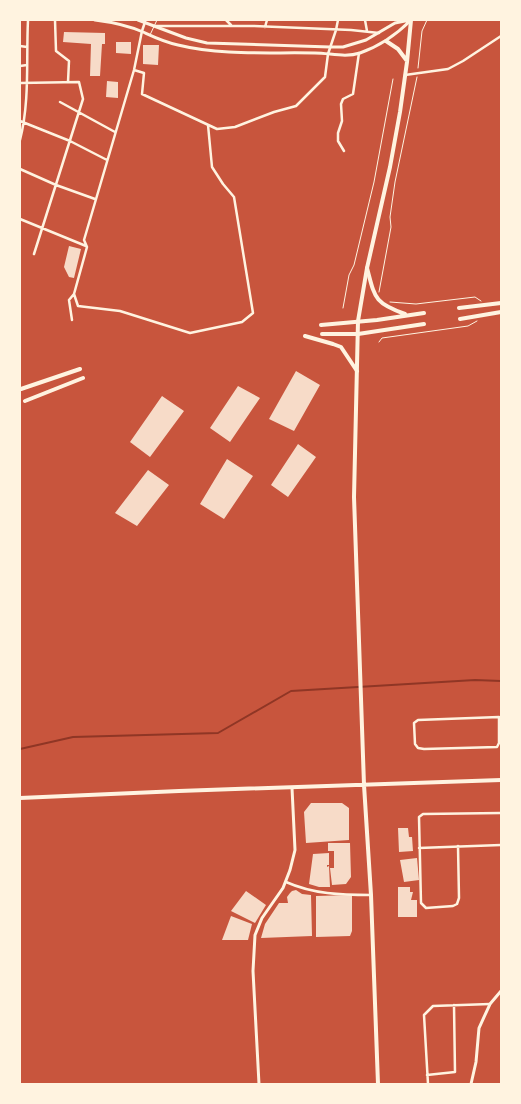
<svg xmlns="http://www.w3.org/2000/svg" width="521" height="1104" font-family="'DejaVu Sans',sans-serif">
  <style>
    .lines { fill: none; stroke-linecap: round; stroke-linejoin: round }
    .stream { stroke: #8f3625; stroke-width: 2 }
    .building { fill: #f7dbc8 }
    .path { stroke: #fff3e0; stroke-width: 1 }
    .service { stroke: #fff3e0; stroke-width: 1 }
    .minor { stroke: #fff3e0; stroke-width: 2.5 }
    .tertiary { stroke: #fff3e0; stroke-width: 3 }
    .secondary { stroke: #fff3e0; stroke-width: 4 }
    .primary { stroke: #fff3e0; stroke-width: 4 }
  </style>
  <rect width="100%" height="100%" fill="#c8553d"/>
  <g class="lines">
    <path class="stream" d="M20,749L73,737L218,733L291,691L475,680L501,681"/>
  </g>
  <path class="building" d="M64,32L105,33V44H102L100,76H90L91,44L63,42Z
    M116,42H131V54L116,53Z
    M143,45H159L158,65L143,64Z
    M107,81L118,82V98L106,97Z
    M69,246L81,249L74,278L69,277L64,267Z
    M296,371L320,385L294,431L269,419Z
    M238,386L260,398L230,442L210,428Z
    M162,396L184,411L150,457L130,442Z
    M298,444L316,457L288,497L271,485Z
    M227,459L253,476L224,519L200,504Z
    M148,470L169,485L137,526L115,513Z
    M311,803H342L349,808V840L306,843L304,812Z
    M398,828H408L409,837H412L413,851L399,852Z
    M328,843H350L351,877L346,884L332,885L330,868H334V851H328Z
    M329,853V865H327V867L329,866L330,887H319L309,884L313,854Z
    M417,858L419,880L404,882L400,860Z
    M398,887H410V892H413L411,900H417V917H398Z
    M296,890L302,894L311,895L312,936L261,938L265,924L279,903H288L287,897L290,893L292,891Z
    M246,891L266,905L255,923L231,911Z
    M352,895V931L350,936L316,937V896Z
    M231,916L252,924L248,940H222Z"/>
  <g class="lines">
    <path class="path" d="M418,68L422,31L427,20
      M379,292L391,227L390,217L395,182L417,77
      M390,302L416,304L475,297L481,301
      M343,308L349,275L354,265L374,182L393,79
      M379,342L382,338L468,326L477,321"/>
    <path class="service" d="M150,35L157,20"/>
    <path class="minor" d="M55,20L56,51L69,61L68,82
      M226,20L231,25
      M365,20L367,31
      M155,26H253L351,30L379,33
      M265,27L267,20
      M20,46L27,47
      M20,66L27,65
      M134,70L144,73L142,94L217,129L235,127L274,112L296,106L325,77L328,54L336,30L338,20
      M405,75L448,69L463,61L501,36
      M20,83L79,82L83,99L34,254
      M60,102L115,132
      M20,121L70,141L107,160
      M20,140C30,101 26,60 28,20
      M344,151L338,141V133L342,121L341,104L343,99L353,94L359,53
      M20,169L56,185L95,199
      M20,219L86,246
      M74,294L78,306L120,311L190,333L242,322L253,313L234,197L223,184L212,167L208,125
      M72,320L69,300L74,294L87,247L84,240L134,70L142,31L145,22
      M499,717V743L497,747L424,749L418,748L415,744L414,723L418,720Z
      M458,846L459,898L457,904L453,906L426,908L421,903L419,817L423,814L501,813
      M419,848L501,845
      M286,882C313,894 341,895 371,895
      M427,1075L455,1072L454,1005
      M428,1084L424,1015L433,1006L490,1004"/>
    <path class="tertiary" d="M95,20C111,22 127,25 143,32C156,38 164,42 178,45C223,56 269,52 315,53C330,53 345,58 360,53C380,46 396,35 411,20
      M138,20L186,38L207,43L330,47H343L366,40L395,23L410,20
      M259,1084L253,971L255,935L262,918L283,888L290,870L295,850L292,788
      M471,1084L476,1062L479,1028L490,1004L501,991"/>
    <path class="secondary" d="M386,41L398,49L407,61
      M20,798L179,791L501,780
      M378,1084L371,895L364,785L354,497L358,321L367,268L390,167L400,112L407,62L411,20"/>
    <path class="primary" d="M367,268C375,298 374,303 405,314
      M459,308L501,303
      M460,319L501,312
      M321,325L377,320L424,313
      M322,334H358L424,324
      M305,336L333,344L341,347L357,371
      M21,389L80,369
      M25,401L83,378"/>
  </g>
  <rect width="521" height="1104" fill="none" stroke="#fff3e0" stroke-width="42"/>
</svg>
